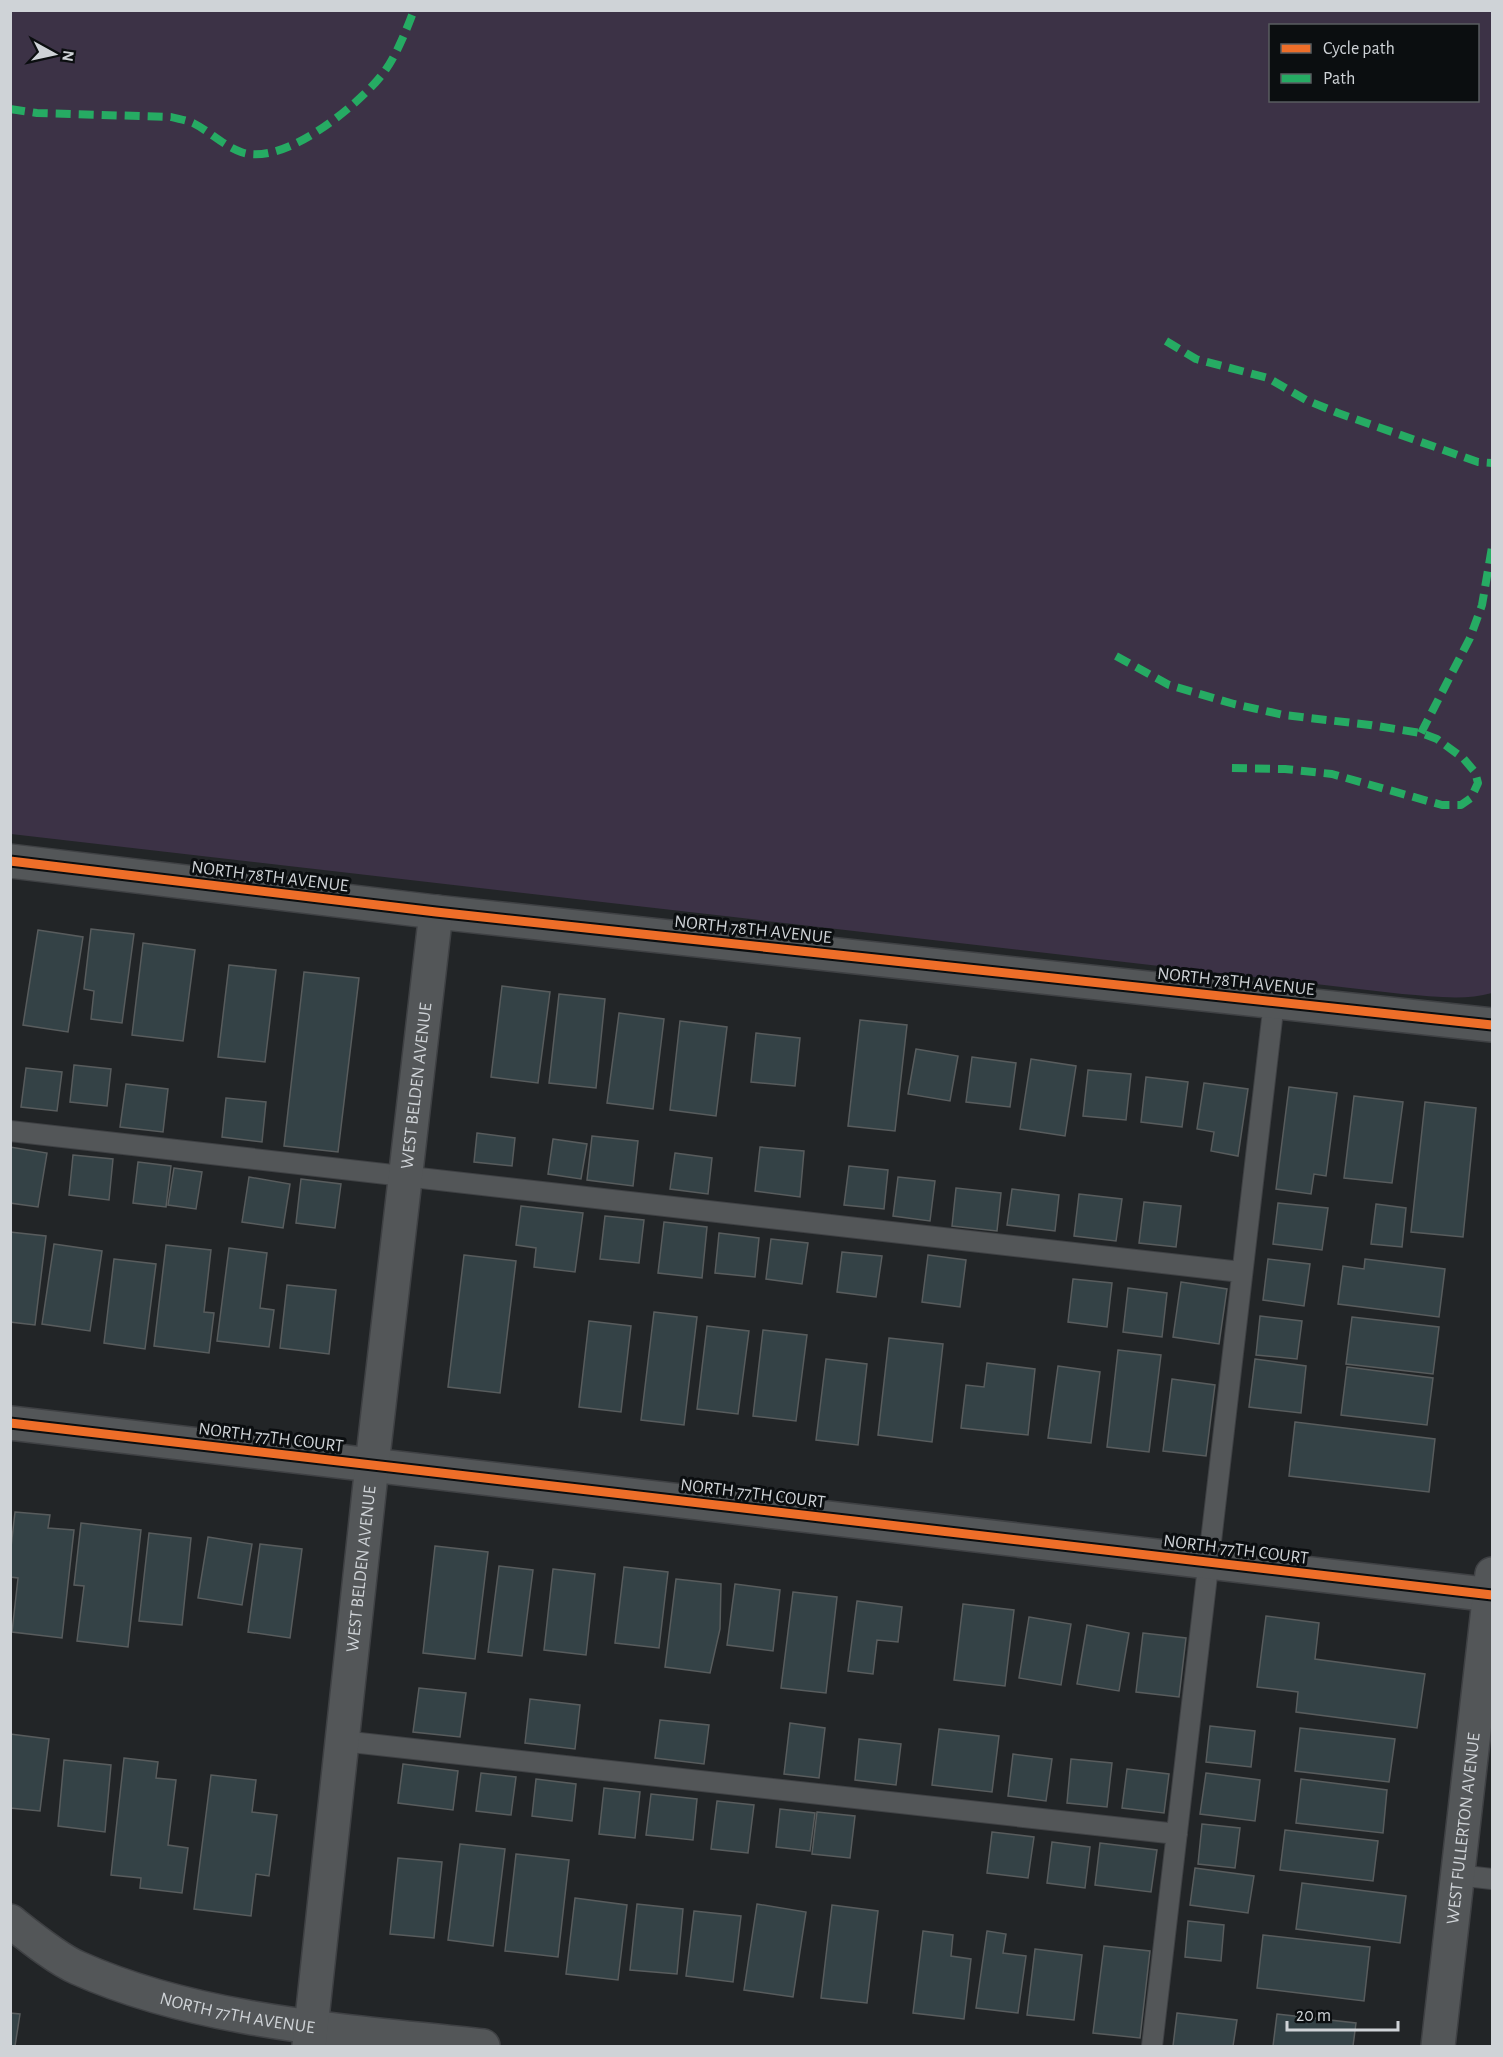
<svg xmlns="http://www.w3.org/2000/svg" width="1503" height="2057" font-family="'Alegreya Sans',sans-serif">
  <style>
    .green { fill: #3c3246; fill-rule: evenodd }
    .building { fill: #344246; stroke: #585c5d; stroke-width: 1.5 }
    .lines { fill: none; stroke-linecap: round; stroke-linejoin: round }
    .service-casing { stroke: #3f4144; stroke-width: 22 }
    .minor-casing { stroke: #3f4144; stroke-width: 36 }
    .tertiary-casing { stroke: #3f4144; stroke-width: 36 }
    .service { stroke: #535658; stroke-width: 20 }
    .minor { stroke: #535658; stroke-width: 33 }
    .tertiary { stroke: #535658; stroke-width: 33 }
    .quiet { stroke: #26ab63; stroke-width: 8; stroke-dasharray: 15 8; stroke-linecap: butt }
    .cycleway-casing { stroke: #0b0e10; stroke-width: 13 }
    .cycleway { stroke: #ee6e29; stroke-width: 9 }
    .labels { text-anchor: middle; stroke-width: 6; stroke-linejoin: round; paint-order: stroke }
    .street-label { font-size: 18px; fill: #cfd3d7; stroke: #0b0e10 }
  </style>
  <rect width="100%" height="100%" fill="#222527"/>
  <path class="green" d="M11,10L1492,11V993C1464,1001 1432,996 1402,994L11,834ZM1270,26H1478V100H1270Z"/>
  <path class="building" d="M91,929L134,934L122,1023L91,1019L94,991L84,989Z
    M38,930L83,937L68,1032L23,1025Z
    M143,943L195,950L183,1041L132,1035Z
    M229,965L276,970L265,1062L218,1057Z
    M304,972L359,978L338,1152L284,1146Z
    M502,986L550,992L538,1083L491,1077Z
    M559,994L605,999L596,1088L549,1083Z
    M619,1013L664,1019L653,1109L607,1103Z
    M860,1020L907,1025L895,1131L848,1126Z
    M680,1021L727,1027L716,1116L670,1110Z
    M756,1033L800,1038L795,1086L751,1082Z
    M916,1049L958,1056L950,1101L908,1094Z
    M972,1057L1016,1063L1010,1107L966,1102Z
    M1031,1059L1076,1066L1065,1136L1020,1129Z
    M74,1065L111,1069L107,1106L70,1102Z
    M26,1068L62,1072L57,1111L21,1107Z
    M1088,1070L1131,1074L1126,1120L1083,1116Z
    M1146,1077L1188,1082L1182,1127L1141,1122Z
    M1204,1083L1248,1089L1238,1156L1211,1151L1214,1132L1197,1129Z
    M126,1084L168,1089L163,1132L120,1127Z
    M1289,1087L1337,1093L1326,1176L1314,1174L1311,1194L1276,1189Z
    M1354,1096L1403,1102L1392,1183L1344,1178Z
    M226,1098L266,1102L262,1142L222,1137Z
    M1425,1102L1476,1108L1463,1237L1411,1232Z
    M477,1133L515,1138L512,1166L474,1162Z
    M592,1136L638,1141L633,1186L587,1180Z
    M553,1139L587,1144L581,1179L548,1174Z
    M10,1147L47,1153L38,1207L10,1203Z
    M760,1147L804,1151L800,1197L755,1191Z
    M675,1153L712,1158L708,1194L670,1189Z
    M73,1155L113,1159L109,1200L69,1195Z
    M138,1162L171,1166L166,1207L133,1203Z
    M849,1166L888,1170L884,1209L844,1205Z
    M174,1168L202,1172L196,1209L168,1205Z
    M249,1177L290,1184L283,1228L242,1222Z
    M898,1177L935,1181L930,1221L893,1216Z
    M301,1179L341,1184L335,1228L296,1223Z
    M956,1188L1001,1193L997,1231L952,1226Z
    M1012,1189L1059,1195L1055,1231L1007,1225Z
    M1079,1194L1122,1199L1116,1241L1074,1236Z
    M1144,1202L1181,1206L1176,1247L1139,1243Z
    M1278,1203L1328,1208L1322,1250L1273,1244Z
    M1376,1204L1406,1208L1402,1247L1371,1244Z
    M521,1206L583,1213L575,1272L534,1267L536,1248L516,1245Z
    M605,1216L644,1220L639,1263L600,1259Z
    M664,1222L707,1227L702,1278L658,1273Z
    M10,1232L46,1236L35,1325L10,1322Z
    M719,1233L759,1238L755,1277L715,1273Z
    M771,1239L808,1243L802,1284L766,1279Z
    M54,1244L102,1251L90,1331L42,1324Z
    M166,1245L211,1250L204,1312L214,1313L209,1353L154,1346Z
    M229,1248L267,1253L260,1308L274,1310L269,1347L217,1341Z
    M842,1252L882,1256L876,1297L837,1292Z
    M464,1255L516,1261L500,1393L448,1387Z
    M928,1255L966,1260L960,1307L922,1302Z
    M114,1259L156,1264L145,1349L104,1343Z
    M1268,1259L1310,1264L1304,1306L1263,1300Z
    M1365,1259L1445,1269L1439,1317L1338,1304L1343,1266L1364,1269Z
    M1073,1279L1112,1283L1107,1327L1068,1322Z
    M1181,1282L1227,1289L1219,1344L1173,1337Z
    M287,1285L336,1290L329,1354L280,1348Z
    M1128,1288L1167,1293L1162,1337L1123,1332Z
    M654,1312L697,1317L684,1425L641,1420Z
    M1260,1316L1302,1321L1297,1359L1256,1355Z
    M1352,1317L1439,1327L1433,1374L1346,1364Z
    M589,1321L631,1326L621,1412L579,1407Z
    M707,1326L749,1331L738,1414L697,1409Z
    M763,1330L807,1335L796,1421L753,1416Z
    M889,1338L943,1344L932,1442L878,1435Z
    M1118,1350L1161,1355L1149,1452L1107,1447Z
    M826,1359L867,1364L858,1445L816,1440Z
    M1255,1359L1306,1366L1301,1413L1249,1407Z
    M987,1363L1035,1369L1028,1435L961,1428L966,1385L984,1387Z
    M1058,1366L1100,1372L1091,1443L1048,1438Z
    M1347,1367L1433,1378L1427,1425L1341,1415Z
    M1172,1379L1215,1385L1206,1456L1163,1451Z
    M1295,1422L1435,1439L1429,1492L1289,1476Z
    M15,1512L50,1515L48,1528L74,1530L62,1638L12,1632L18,1578L10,1577V1556Z
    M81,1523L141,1530L128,1647L77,1641L84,1586L74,1585Z
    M149,1533L191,1538L182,1625L139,1621Z
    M208,1537L252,1544L242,1605L198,1598Z
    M260,1544L302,1549L290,1638L248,1632Z
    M435,1546L488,1552L475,1659L423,1653Z
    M499,1566L533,1570L522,1656L488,1652Z
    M624,1567L668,1572L659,1648L615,1643Z
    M553,1569L595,1574L586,1655L544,1650Z
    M676,1579L721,1584L720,1629L710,1673L665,1667Z
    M735,1584L780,1590L773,1651L727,1645Z
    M793,1592L837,1597L826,1693L781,1688Z
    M857,1601L902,1607L898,1642L877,1640L873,1674L848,1671Z
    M963,1604L1014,1610L1005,1686L954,1680Z
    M1266,1616L1319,1623L1315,1659L1425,1674L1417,1728L1296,1712L1298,1692L1257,1687Z
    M1029,1617L1071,1624L1061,1685L1019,1678Z
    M1087,1625L1129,1633L1119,1691L1077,1684Z
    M1143,1633L1186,1638L1179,1697L1136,1692Z
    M419,1688L466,1693L460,1737L413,1732Z
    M530,1699L580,1705L575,1749L525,1743Z
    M660,1720L709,1725L704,1764L655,1758Z
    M790,1723L825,1728L819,1778L784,1774Z
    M1210,1726L1255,1731L1251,1767L1206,1762Z
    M1300,1728L1395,1739L1389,1782L1295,1771Z
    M939,1729L999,1736L992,1792L932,1785Z
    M10,1734L49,1739L40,1811L10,1808Z
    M859,1739L901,1744L896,1785L855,1780Z
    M1013,1754L1052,1759L1046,1801L1008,1796Z
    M124,1758L158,1762L156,1778L176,1780L168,1845L188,1848L182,1893L140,1888L141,1878L111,1875Z
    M1071,1759L1112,1763L1107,1807L1067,1803Z
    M64,1760L111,1765L105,1832L58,1826Z
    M403,1764L458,1771L453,1810L398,1803Z
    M1127,1769L1169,1774L1164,1813L1122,1808Z
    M481,1773L516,1777L511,1815L476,1811Z
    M1206,1773L1260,1780L1255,1821L1200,1814Z
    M211,1775L256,1780L252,1812L277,1815L269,1876L256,1874L251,1916L194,1909Z
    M536,1779L576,1784L572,1821L532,1816Z
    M1301,1779L1387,1790L1383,1833L1296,1823Z
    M604,1788L640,1792L635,1838L599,1834Z
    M651,1794L697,1799L693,1840L646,1835Z
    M717,1801L754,1805L748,1853L711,1849Z
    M780,1809L815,1813L810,1851L776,1847Z
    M817,1812L855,1816L850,1858L812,1854Z
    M1202,1824L1240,1828L1235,1868L1198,1864Z
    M1285,1830L1378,1841L1373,1881L1280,1870Z
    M992,1832L1034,1837L1028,1878L987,1873Z
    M1052,1842L1090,1847L1085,1888L1047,1883Z
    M1100,1843L1157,1850L1151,1892L1095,1885Z
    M460,1844L505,1849L493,1946L448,1940Z
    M516,1854L569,1860L558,1957L505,1951Z
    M398,1858L442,1862L434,1938L390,1934Z
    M1195,1868L1254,1876L1248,1913L1190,1905Z
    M1302,1883L1406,1896L1400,1943L1296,1929Z
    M575,1898L627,1905L618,1980L566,1974Z
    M637,1904L683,1909L677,1974L630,1970Z
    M757,1904L806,1912L793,1997L744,1990Z
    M832,1905L878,1911L867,2003L821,1998Z
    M694,1911L741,1916L733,1982L686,1976Z
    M1188,1921L1224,1925L1221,1961L1185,1957Z
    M923,1931L953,1935L951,1956L971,1959L964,2019L913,2013Z
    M987,1931L1006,1934L1003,1953L1026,1956L1018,2013L976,2008Z
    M1263,1935L1370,1947L1364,2001L1257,1988Z
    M1104,1946L1150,1951L1140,2038L1093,2033Z
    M1035,1949L1082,1955L1074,2020L1027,2015Z
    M10,2013L20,2014L15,2046H10Z
    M1177,2013L1237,2020L1233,2046H1173Z
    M1277,2014L1356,2023L1353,2046H1273Z"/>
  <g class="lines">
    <g class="service-casing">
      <path id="service" d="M10,1131L1241,1272
        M342,1741L1177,1834
        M1457,1875L1492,1879
        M1152,2046L1274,1002"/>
    </g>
    <g class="minor-casing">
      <g id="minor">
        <path d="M10,861L436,912L1492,1025"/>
        <path d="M10,1423L1492,1595"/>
        <path id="s1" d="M10,1921C29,1936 57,1959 78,1968C201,2023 351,2031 483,2046"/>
        <path id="s2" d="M309,2046L372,1465L436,912"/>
      </g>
    </g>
    <g class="tertiary-casing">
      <g id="tertiary">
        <path id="s3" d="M1438,2046L1492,1574"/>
      </g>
    </g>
    <use href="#service" class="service"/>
    <use href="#minor" class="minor"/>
    <use href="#tertiary" class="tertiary"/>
    <path class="quiet" d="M10,109L37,113L171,117C178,119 186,120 193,123C209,131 224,146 241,152C283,167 356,107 381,76C395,59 406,31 414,10
      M1166,341L1196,359L1268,378L1306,400L1338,413L1478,462L1492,463
      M1116,656L1169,685L1234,704L1284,715L1370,725L1421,733L1437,739L1463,758L1475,772L1478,783L1471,798L1461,805H1442L1332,774L1285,769L1228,768
      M1421,733L1470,638L1482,605L1492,547"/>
    <g class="cycleway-casing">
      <path id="cycleway" d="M10,861L436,912L1492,1025
        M10,1423L1492,1595"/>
    </g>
    <use href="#cycleway" class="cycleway"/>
  </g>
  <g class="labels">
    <g class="street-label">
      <text transform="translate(270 876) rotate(7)" y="6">NORTH 78TH AVENUE</text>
      <text transform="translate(753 929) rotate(6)" y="6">NORTH 78TH AVENUE</text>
      <text transform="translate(1236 981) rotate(6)" y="6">NORTH 78TH AVENUE</text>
      <text dy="6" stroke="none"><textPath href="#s2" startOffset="966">WEST BELDEN AVENUE</textPath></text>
      <text transform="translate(271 1437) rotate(7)" y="6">NORTH 77TH COURT</text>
      <text transform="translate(753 1493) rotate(7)" y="6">NORTH 77TH COURT</text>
      <text transform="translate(1236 1549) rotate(7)" y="6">NORTH 77TH COURT</text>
      <text dy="6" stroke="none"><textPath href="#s2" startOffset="480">WEST BELDEN AVENUE</textPath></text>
      <text dy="6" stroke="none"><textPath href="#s3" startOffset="219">WEST FULLERTON AVENUE</textPath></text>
      <text dy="6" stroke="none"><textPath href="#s1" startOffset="249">NORTH 77TH AVENUE</textPath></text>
    </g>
  </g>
  <rect width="1503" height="2057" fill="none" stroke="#cfd3d7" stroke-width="24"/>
  <rect x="1269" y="24" width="210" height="78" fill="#0b0e10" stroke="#595d60" stroke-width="1.5"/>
  <rect x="1281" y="44" width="30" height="9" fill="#ee6e29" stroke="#595d60" stroke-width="1.5"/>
  <text x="1323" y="54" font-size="18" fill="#cfd3d7">Cycle path</text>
  <rect x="1281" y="74" width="30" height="9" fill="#26ab63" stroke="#595d60" stroke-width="1.5"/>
  <text x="1323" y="84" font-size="18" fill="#cfd3d7">Path</text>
  <g transform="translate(54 54) rotate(98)" stroke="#0b0e10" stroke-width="4.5" paint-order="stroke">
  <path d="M0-4.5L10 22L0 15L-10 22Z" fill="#cfd3d7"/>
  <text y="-9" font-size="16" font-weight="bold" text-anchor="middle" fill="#cfd3d7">N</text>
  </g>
  <path d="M1287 2021v9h111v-9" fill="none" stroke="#cfd3d7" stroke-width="3"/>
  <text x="1296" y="2021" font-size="18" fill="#cfd3d7" stroke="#0b0e10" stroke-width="4.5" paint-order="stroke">20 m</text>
</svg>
